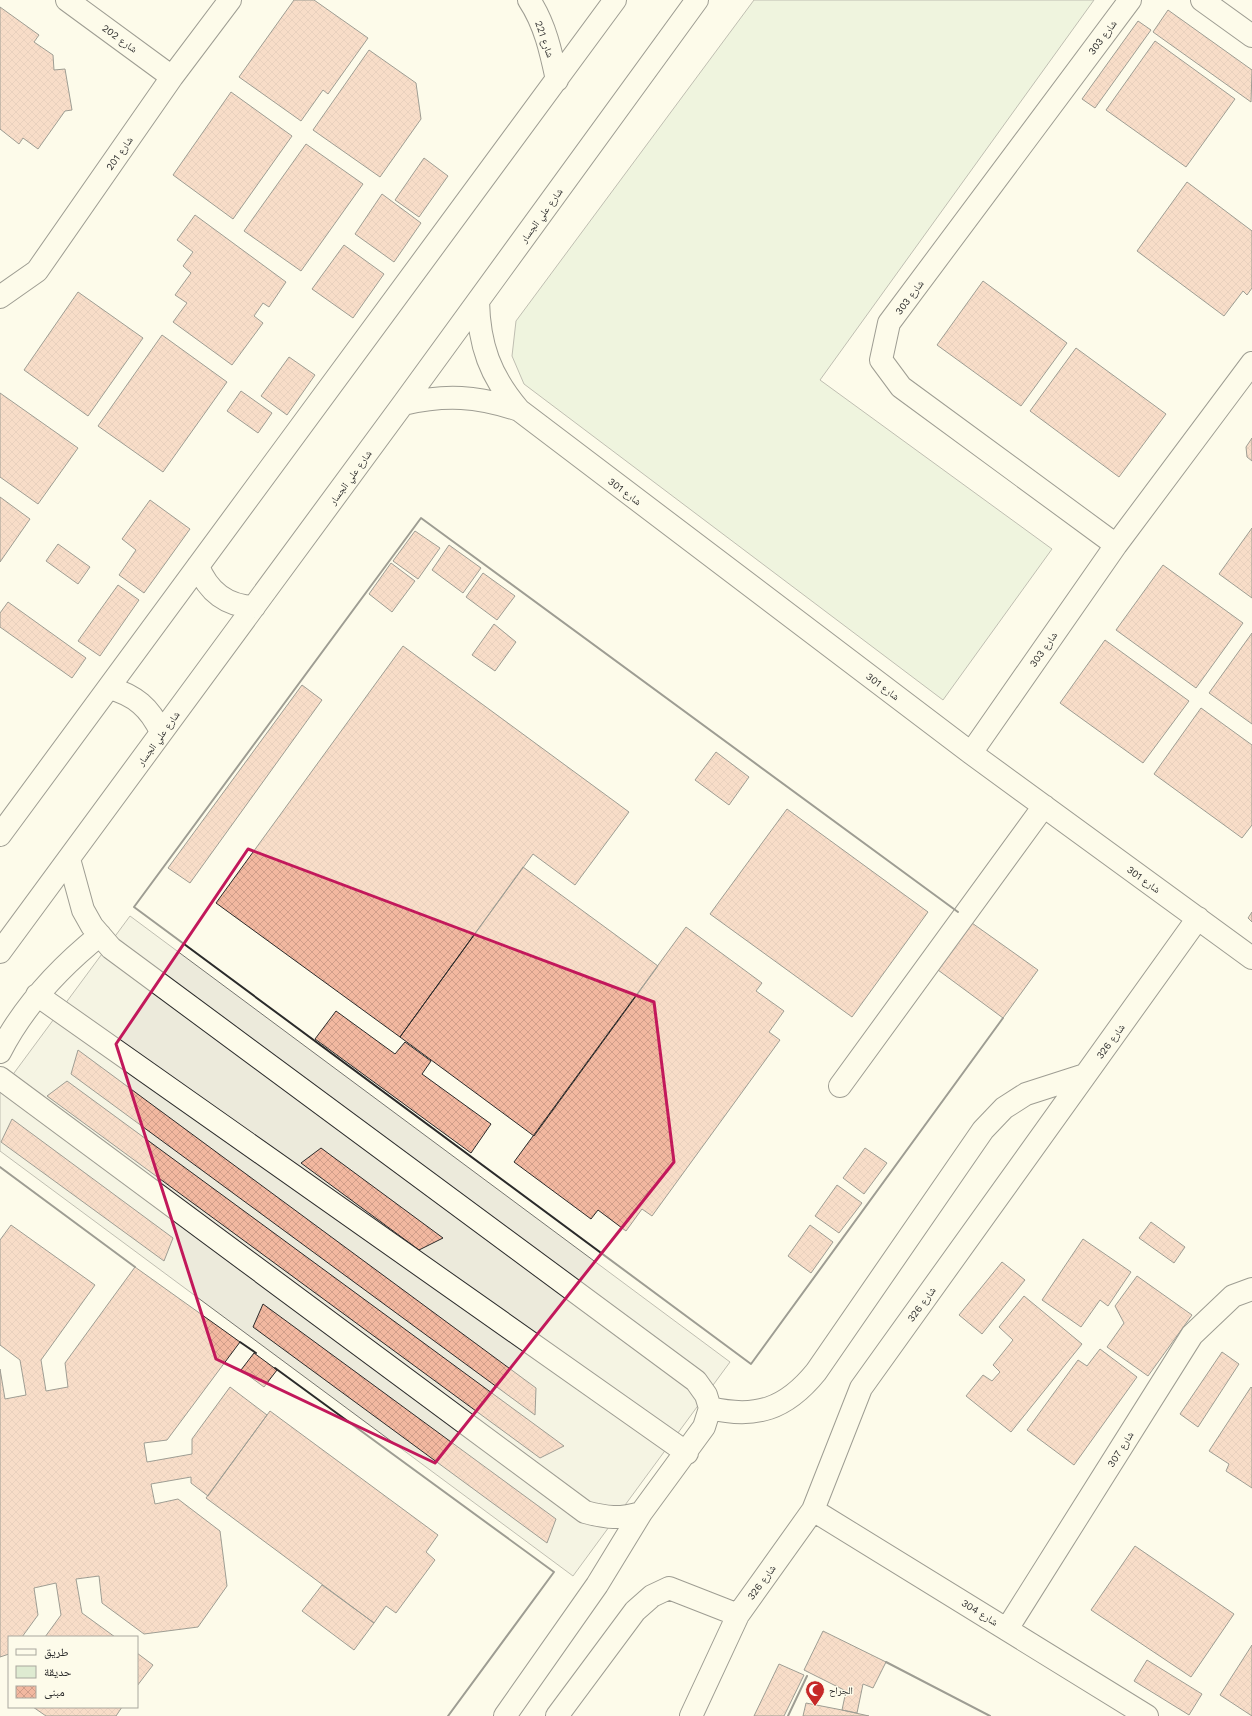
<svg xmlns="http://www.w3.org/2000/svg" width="1252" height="1716" font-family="'Work Sans','Noto Naskh Arabic',sans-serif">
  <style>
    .green { fill: #deebd1; stroke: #74746e }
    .parking { fill: #eceadb; stroke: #74746e }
    .building { fill: url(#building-cross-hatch); stroke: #2b2b2b }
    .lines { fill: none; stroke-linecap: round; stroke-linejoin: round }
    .minor-casing { stroke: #2b2b2b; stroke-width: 24 }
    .minor { stroke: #fdfbea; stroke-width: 22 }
    .wall { stroke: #2b2b2b; stroke-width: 2 }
    .marked { fill: none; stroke: #c2185b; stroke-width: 3; stroke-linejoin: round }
    .labels { text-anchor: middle; stroke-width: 3; stroke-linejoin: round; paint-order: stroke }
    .street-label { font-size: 10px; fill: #2b2b2b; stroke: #fdfbea }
    .poi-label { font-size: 10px; fill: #2b2b2b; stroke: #fdfbea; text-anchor: start }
  </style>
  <defs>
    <pattern id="building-cross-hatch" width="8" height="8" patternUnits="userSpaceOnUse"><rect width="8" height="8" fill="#f2b8a0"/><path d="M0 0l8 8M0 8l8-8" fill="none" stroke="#d09e8a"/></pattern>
  </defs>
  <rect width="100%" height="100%" fill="#fdfbea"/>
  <path class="green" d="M754,0H1094L820,380L1052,549L943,700L524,384L512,356L516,321Z"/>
  <path class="parking" d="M130,916L730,1362L573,1576L0,1151V1092Z"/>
  <path class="building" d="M294,0H314L368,38L328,94L323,90L301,121L239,77Z
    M0,7L39,35L34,42L53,55L54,70L65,69L72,110L65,111L38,149L23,138L19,144L0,129Z
    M1168,10L1252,70L1251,102L1153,32Z
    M1138,21L1151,30L1095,108L1082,99Z
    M1155,41L1235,99L1186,167L1106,110Z
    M369,50L416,83L421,119L380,177L313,130Z
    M231,92L292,136L233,219L173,175Z
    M306,144L363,184L301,271L244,231Z
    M424,158L448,176L419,217L395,200Z
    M1187,182L1252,231V288L1247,295L1243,291L1224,316L1137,251Z
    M382,194L421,223L394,262L355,234Z
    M195,215L286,282L269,307L263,303L254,316L263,323L232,365L173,322L187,303L175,295L191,273L183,266L193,252L177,240Z
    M344,245L384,274L353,318L312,289Z
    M983,281L1067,343L1021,406L937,345Z
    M78,292L143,338L88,416L24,370Z
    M162,335L227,382L163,472L98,426Z
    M1076,348L1166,414L1119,477L1030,411Z
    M289,357L315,375L287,415L261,396Z
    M241,391L272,413L258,433L227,411Z
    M0,393L78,448L38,504L0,477Z
    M1252,438V461L1247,457L1246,447Z
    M0,497L30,519L0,562Z
    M150,500L190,529L144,593L119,575L136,550L122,539Z
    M1252,528V598L1219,574Z
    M415,531L440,548L418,579L393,561Z
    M58,544L90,567L78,584L46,561Z
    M449,545L481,568L463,593L432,570Z
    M391,563L415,581L392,612L369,594Z
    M1163,565L1243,623L1196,688L1116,630Z
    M483,573L515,596L497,620L466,597Z
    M118,585L139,600L100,656L78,641Z
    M8,602L86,658L72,678L0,627V613Z
    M494,624L516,642L495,671L472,655Z
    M1252,633V724L1209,693Z
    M1105,640L1189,701L1143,763L1060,703Z
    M403,646L629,812L575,885L533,854L400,1037L216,903Z
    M302,685L322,700L190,883L168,868Z
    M1201,708L1252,745V825L1242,838L1154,774Z
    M716,752L749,777L729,805L695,780Z
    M787,809L928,912L852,1017L710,914Z
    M523,867L658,966L534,1136L400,1037Z
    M1252,912V922L1248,918Z
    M972,923L1038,970L1003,1018L938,970Z
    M686,927L762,983L756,991L784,1011L769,1032L780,1040L652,1216L642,1209L626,1231L598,1210L591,1219L514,1162Z
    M336,1011L395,1054L405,1042L431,1061L422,1074L491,1124L471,1153L315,1039Z
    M78,1050L536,1388L535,1415L71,1074Z
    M67,1081L564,1446L540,1458L47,1096Z
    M12,1119L173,1238L164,1261L1,1142Z
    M321,1148L443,1238L419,1250L301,1163Z
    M865,1148L887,1163L864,1194L843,1178Z
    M837,1185L862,1203L839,1233L815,1216Z
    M1151,1222L1185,1247L1174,1263L1139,1238Z
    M11,1225L95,1285L41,1360L46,1391L68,1387L65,1363L135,1267L240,1342L167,1440L144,1443L147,1462L192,1454V1439L230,1387L267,1415L208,1496L191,1483V1477L151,1484L155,1504L178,1499L220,1531L227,1586L198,1627L144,1634L102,1603L99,1576L76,1579L82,1613L115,1637H45L61,1615L56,1583L34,1588L38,1615L22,1637H9V1654L0,1657V1369L5,1399L26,1395L20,1360L0,1345V1240Z
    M810,1225L833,1242L811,1273L788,1256Z
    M1083,1239L1131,1272L1108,1306L1100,1300L1081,1327L1042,1300Z
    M1002,1262L1025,1280L982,1334L959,1315Z
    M1137,1276L1192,1315L1148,1376L1107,1347L1124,1323L1115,1306Z
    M1024,1296L1082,1344L1011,1432L966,1396L983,1375L992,1381L1000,1372L993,1365L1013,1340L999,1327Z
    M263,1304L556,1519L547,1543L253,1327Z
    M1100,1349L1137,1377L1074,1465L1027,1430L1078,1360L1087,1366Z
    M1222,1352L1239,1364L1198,1427L1180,1414Z
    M254,1353L277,1370L264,1387L241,1370Z
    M1251,1387L1252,1388V1488L1226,1471L1229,1464L1209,1451Z
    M270,1411L438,1535L426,1552L435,1560L396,1613L386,1606L374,1623L206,1498Z
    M1135,1546L1234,1614L1191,1677L1091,1610Z
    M322,1585L374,1623L354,1650L302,1611Z
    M823,1631L886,1662L873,1688L863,1684L857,1713L842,1710L846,1691L804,1670Z
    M1252,1645V1716L1220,1695Z
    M137,1653L153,1665L137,1686Z
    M1147,1660L1202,1694L1189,1715L1134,1681Z
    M779,1664L804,1675L784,1716H754Z
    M806,1703L842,1710L869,1716H803Z
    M33,1707H122L116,1716H46Z"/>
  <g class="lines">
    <g class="minor-casing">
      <path id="minor" d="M67,0L172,77
        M529,0C545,24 551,52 557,80
        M1202,0L1252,36
        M0,297L37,271L172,77L230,0
        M478,301C479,345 490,376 519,410L971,753L1252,958
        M403,404C446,394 477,396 519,410
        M1116,545L901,387L881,360L889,323L1130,0
        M198,566C208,592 227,606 254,607
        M109,688C135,695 150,708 161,732
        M971,753L1116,545L1252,363
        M0,835L615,0
        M69,859L83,910L92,926L111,948L696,1381L706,1395L710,1408L704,1427L641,1513L597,1585L505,1716
        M0,952L403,404L697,0
        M37,995L687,1453
        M0,1052C24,1005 59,968 100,935
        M0,1078L585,1512C608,1518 619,1519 641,1513
        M840,1086L1044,806
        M710,1408C756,1419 786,1409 816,1372L983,1130L1004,1108L1026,1094L1085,1075
        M813,1510L1147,1716
        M1007,1629L1192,1335L1233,1296L1252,1289
        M557,1716L635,1611L652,1596L669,1588L738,1615
        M691,1716L738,1615L813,1510L861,1388L1198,918"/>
    </g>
    <use href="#minor" class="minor"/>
    <path class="wall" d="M958,912L421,518L134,907L751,1364L1003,1018
      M0,1167L135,1267
      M240,1342L256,1353
      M275,1368L554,1572L448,1716
      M886,1662L990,1716
      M788,1716L807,1676"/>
  </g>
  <path d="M0 0H1252V1716H0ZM248,849L654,1002L674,1162L435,1463L216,1359L116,1044Z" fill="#fdfbea" fill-opacity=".55" fill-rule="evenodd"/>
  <path class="marked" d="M248,849L654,1002L674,1162L435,1463L216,1359L116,1044Z"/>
  <defs>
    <g id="mosque-pin" transform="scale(1)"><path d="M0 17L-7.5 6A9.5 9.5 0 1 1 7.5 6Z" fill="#c62828" stroke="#fdfbea"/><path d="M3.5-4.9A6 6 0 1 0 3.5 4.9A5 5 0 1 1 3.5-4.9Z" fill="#fff"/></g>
  </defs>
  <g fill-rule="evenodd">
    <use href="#mosque-pin" x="815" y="1690"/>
  </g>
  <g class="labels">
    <g class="street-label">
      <text transform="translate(1102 37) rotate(-53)" y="4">شارع 303</text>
      <text transform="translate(120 38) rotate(36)" y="4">شارع 202</text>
      <text transform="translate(545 39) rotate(71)" y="4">شارع 221</text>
      <text transform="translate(119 153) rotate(-55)" y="4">شارع 201</text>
      <text transform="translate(541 215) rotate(-54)" y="4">شارع علي الجسار</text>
      <text transform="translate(909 297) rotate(-53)" y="4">شارع 303</text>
      <text transform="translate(350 477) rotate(-54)" y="4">شارع علي الجسار</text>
      <text transform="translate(625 491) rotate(37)" y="4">شارع 301</text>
      <text transform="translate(1043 649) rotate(-55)" y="4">شارع 303</text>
      <text transform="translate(883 686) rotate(37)" y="4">شارع 301</text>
      <text transform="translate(158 738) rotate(-54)" y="4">شارع علي الجسار</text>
      <text transform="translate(1144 879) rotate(36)" y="4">شارع 301</text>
      <text transform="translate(1110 1041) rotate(-54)" y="4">شارع 326</text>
      <text transform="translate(921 1304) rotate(-54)" y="4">شارع 326</text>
      <text transform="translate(1120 1449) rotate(-58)" y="4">شارع 307</text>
      <text transform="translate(761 1582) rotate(-54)" y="4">شارع 326</text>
      <text transform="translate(980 1612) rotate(32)" y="4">شارع 304</text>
    </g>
    <g class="poi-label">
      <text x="829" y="1694">الجراح</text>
    </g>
  </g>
  <rect x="8" y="1636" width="130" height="72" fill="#fdfbea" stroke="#a9a89e"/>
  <rect x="16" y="1649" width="20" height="6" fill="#fdfbea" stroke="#a9a89e"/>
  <text x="44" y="1656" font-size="12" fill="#2b2b2b">طريق</text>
  <rect x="16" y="1666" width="20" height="12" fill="#deebd1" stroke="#a9a89e"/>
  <text x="44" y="1676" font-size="12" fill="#2b2b2b">حديقة</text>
  <rect x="16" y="1686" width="20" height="12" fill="url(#building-cross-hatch)" stroke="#a9a89e"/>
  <text x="44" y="1696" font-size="12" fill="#2b2b2b">مبنى</text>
</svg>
